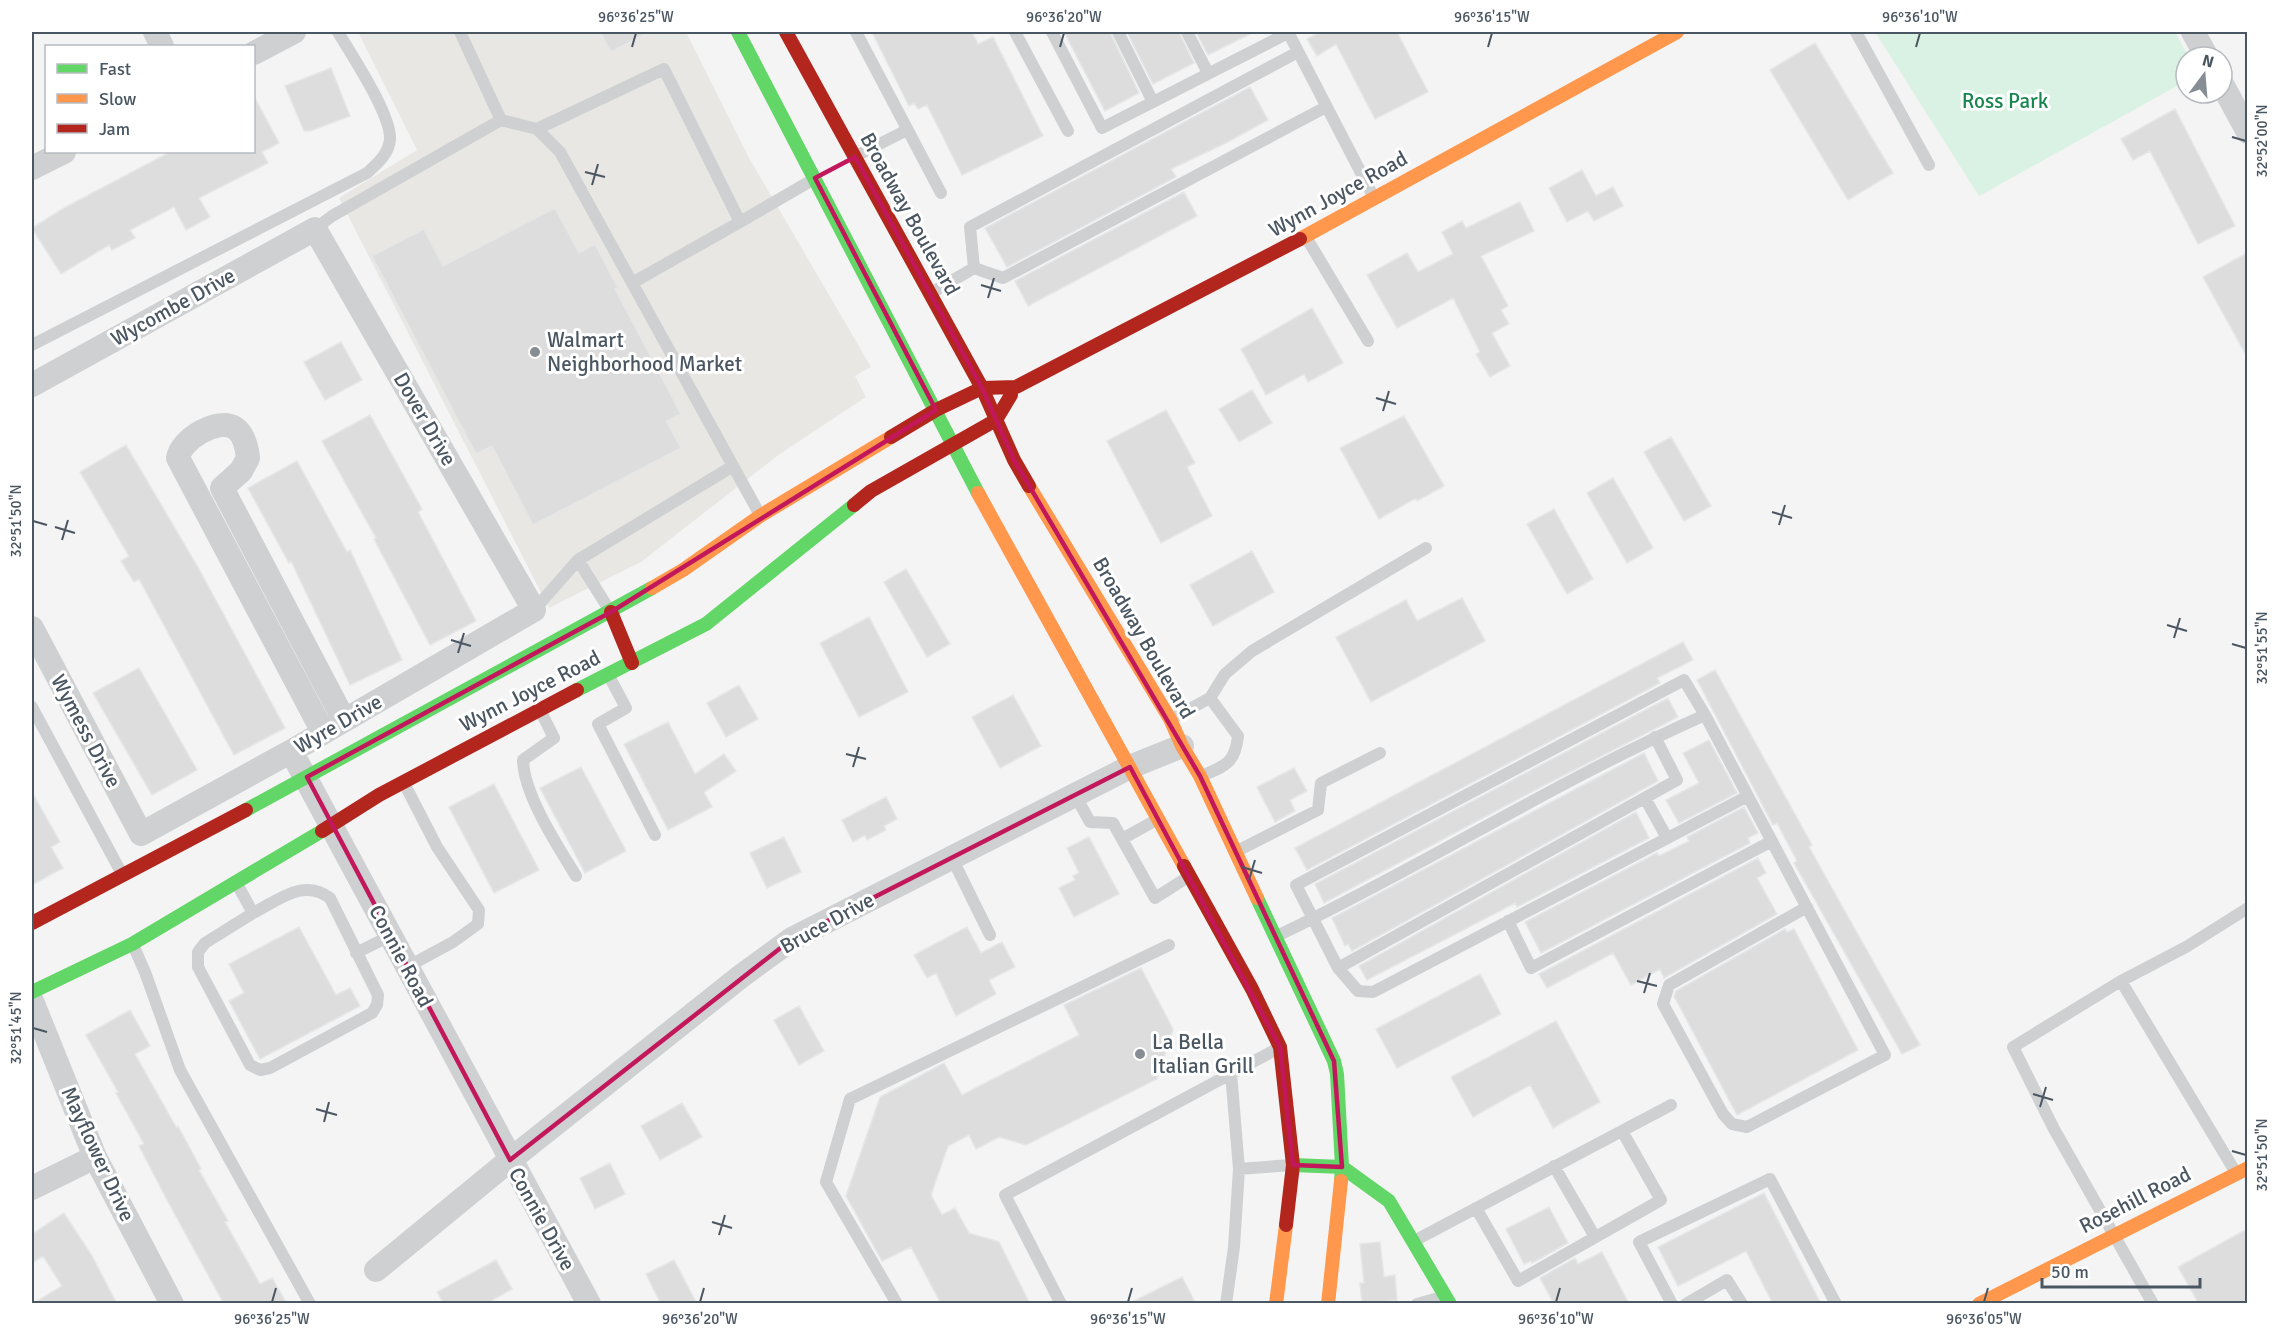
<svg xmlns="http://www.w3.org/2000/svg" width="2279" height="1335" font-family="Signika,sans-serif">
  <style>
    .commercial { fill: #e8e7e3 }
    .green { fill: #d9f2e3 }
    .building { fill: #ddddde; stroke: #e5e6e7; stroke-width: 1.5 }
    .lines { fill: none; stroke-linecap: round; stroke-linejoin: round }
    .lane { stroke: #ced0d2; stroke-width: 12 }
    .street { stroke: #ced0d2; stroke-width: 24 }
    .fast { stroke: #63d668; stroke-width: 14 }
    .slow { stroke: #ff974d; stroke-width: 14 }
    .jam { stroke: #b3261e; stroke-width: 14 }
    .marked { fill: none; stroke: #c2185b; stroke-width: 4.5; stroke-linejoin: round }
    .ticks { fill: none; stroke: #4a5661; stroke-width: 2 }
    .poi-dot { fill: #868d94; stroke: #fff; stroke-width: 2 }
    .labels { text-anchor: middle; stroke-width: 6; stroke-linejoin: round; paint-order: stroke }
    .park-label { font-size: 21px; fill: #17864f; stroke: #fff }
    .street-label { font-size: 21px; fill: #4a5661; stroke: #fff }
    .poi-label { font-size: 21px; fill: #4a5661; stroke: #fff; text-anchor: start }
    .neatline { fill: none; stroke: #4a5661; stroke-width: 2 }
    .ticks-label { font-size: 15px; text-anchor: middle; fill: #4a5661 }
  </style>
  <rect width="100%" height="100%" fill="#f4f4f4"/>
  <path class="commercial" d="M358,32H686L748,156L871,367L855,376L866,397L777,456L641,562L549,608L339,198L417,150Z"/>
  <path class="green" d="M1875,32H2175L2189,57H2186V81L1979,196Z"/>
  <path class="building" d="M600,32H649L611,52Z
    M872,32H972L978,44L993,37L1043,136L962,175L927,105L918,109L914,103L909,106Z
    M1064,32H1110L1139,93L1105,111Z
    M1127,32H1179L1194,63L1153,84Z
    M1196,32H1254L1208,55Z
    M1320,32H1397L1428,92L1375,119L1336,44L1317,56L1307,39Z
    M1815,43L1893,173L1848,200L1770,70Z
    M331,68L350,116L310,131H304L285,86Z
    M1250,87L1268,120L1226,143L1171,169L1176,177L1007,267L985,228Z
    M254,96L279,143L262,152L268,163L199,198L210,217L186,230L174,207L130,230L135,238L112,250L109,245L61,274L32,228L64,208L170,152H254Z
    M2175,109L2235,226L2198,244L2150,151L2133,160L2121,139Z
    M1582,170L1596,196L1613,187L1623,206L1594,221L1588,211L1567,222L1549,188Z
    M1184,192L1197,216L1028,306L1015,281Z
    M1520,202L1534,231L1481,256L1508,306L1501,310L1509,324L1492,333L1510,366L1490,377L1476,354L1480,352L1453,298L1397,328L1367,275L1407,253L1418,272L1453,254L1442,232L1462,221L1466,228Z
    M555,208L579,253L595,244L618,288L615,289L681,414L666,421L681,448L533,525L492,446L476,454L372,256L424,229L443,266Z
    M2247,253V357L2203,277Z
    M1312,308L1343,363L1308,382L1304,374L1266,395L1241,349Z
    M341,342L362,380L325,400L304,362Z
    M1252,390L1272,423L1239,442L1219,409Z
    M1166,410L1195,463L1187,467L1212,516L1161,543L1107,441Z
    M370,415L422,509L418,512L476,621L430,645L374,539L376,538L322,441Z
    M1404,416L1444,486L1417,501L1416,498L1379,519L1340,448Z
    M1671,437L1711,506L1684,521L1644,452Z
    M126,445L199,569L285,728L234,755L139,579L134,582L121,561L129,556L80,472Z
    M297,461L347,552L350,550L402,660L350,685L291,561L289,563L248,488Z
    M1613,478L1653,548L1627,563L1587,493Z
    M1554,509L1593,579L1567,594L1527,524Z
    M1252,551L1274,592L1213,626L1190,585Z
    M906,569L950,644L927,657L884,582Z
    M1462,598L1485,641L1371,702L1336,637L1406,600L1417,621Z
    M869,617L908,692L859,717L820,643Z
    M1683,642L1693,660L1657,678L1660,683L1307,870L1295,848Z
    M139,668L197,770L152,795L93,693Z
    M1715,670L1812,845L1809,847L1920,1045L1902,1054L1794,863L1797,861L1777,823L1773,825L1697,680Z
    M739,685L758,719L726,737L707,703Z
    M1013,695L1041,746L1000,768L972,717Z
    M1668,698L1678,717L1539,788L1324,903L1315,884Z
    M668,722L695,774L724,754L736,771L704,792L712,807L668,830L624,744Z
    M1709,740L1737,793L1679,823L1666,800L1699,783L1683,753Z
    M1644,753L1658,781L1352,951L1348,944L1345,946L1332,918Z
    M581,767L626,851L585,873L540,788Z
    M1294,768L1307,791L1290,800L1295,811L1275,822L1257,787Z
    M494,784L539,870L494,893L449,807Z
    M32,792L60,842L51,847L63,868L32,885Z
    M886,797L897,819L884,826L886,830L867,840L865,835L853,842L842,820Z
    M1744,807L1758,833L1748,838L1750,843L1541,953L1525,922L1657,853L1659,856L1689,841L1687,837Z
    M1636,812L1649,838L1517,907L1515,903L1367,980L1359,966Z
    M784,837L801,872L767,888L750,853Z
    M1089,837L1119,894L1074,917L1059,888L1075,880L1073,876L1079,873L1067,848Z
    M1758,858L1766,873L1757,878L1777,914L1664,978L1660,969L1631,985L1613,953L1547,988L1539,974Z
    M299,927L336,995L350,988L360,1006L260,1059L229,1001L244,993L229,964Z
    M967,927L981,953L1002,942L1015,967L989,980L996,994L956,1016L936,973L927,978L914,955Z
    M1785,929L1787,932L1794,929L1858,1050L1737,1115L1674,996L1676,991Z
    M1141,968L1173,1029L1157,1079L1026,1145L999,1137L976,1149L969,1135L948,1146L931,1195L942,1215L955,1208L969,1233L999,1242L1030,1304H941L911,1247L882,1261L846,1196L880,1097L944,1063L962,1095L1079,1035L1064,1005Z
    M1480,974L1501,1014L1397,1068L1376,1029Z
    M799,1006L824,1051L799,1065L774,1020Z
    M130,1010L150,1046L135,1054L176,1127L178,1126L201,1169L199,1170L228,1221L225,1222L260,1284L272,1278L287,1304H224L167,1200L139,1146L144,1144L116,1093L118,1092L86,1035Z
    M1556,1021L1600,1102L1553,1128L1530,1085L1473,1117L1451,1077Z
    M682,1103L702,1137L660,1160L641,1126Z
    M610,1163L625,1194L595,1209L580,1178Z
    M1764,1193L1821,1304H1773L1746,1251L1678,1286L1658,1247Z
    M1549,1207L1568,1243L1532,1263L1531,1261L1524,1264L1506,1229Z
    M64,1213L92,1256L117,1304H32L62,1286L43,1256L32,1263V1234Z
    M2247,1229V1304H2199L2178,1267Z
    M1380,1242L1384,1277L1395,1275L1397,1300L1362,1304L1360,1283H1364L1360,1244Z
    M1602,1252L1629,1304H1554L1540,1278L1575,1258L1578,1264Z
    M496,1260L512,1289L486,1304H444L437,1292Z
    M674,1260L697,1304H661L646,1274Z
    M1182,1277L1196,1304H1128Z"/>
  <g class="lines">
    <path class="lane" d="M460,32L501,120
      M856,32L941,193
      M1015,32L1068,131
      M1052,32L1102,128L1290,32
      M1118,32L1153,102
      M1187,32L1208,73
      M1288,32L1373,196
      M1856,32L1929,165
      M537,129L560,152L760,515
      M856,156L907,130
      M315,229L332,216L501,120L537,129L664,69L740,222L814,179
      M1306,237L1368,341
      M974,268L970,227L1298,52
      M632,283L740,222
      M931,293L974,268L1003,278L1326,107
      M32,345L367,173C377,164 389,154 390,139C391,114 352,56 338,32
      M534,610L578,560
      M610,611L578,560L733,466
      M609,676L626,708L598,724L655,835
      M1210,698L1225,674L1252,651L1426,548
      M32,707L122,874
      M540,710L554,738L523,760C524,795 557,845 576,876
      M1171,719L1210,698L1238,736C1235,764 1225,766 1201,776
      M1655,737L1677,780L1338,968L1296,885L1684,680L1705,715
      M404,783L437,847L479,910L478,924L453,942L407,967
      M1075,795L1090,822L1113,823L1155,898L1188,877
      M1645,798L1667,838
      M1122,839L1158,819
      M1237,851L1318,810L1321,783L1380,753
      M951,856L990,935
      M237,884L253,913C279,900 303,878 330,898L378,995L377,1005L372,1013L270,1068L260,1070L250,1065L198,967V952L205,943L253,913
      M1508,921L1531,968L1772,841
      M1277,936C1422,867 1558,780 1705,715L1885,1055L1747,1127L1732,1124L1723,1114L1663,1004L1669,985L1807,907
      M133,945L145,972L180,1070L310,1304
      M356,953L390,936
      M1338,968L1358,991L1373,992L1748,796
      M2121,981L2013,1047L2054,1129L2153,1304
      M1231,1073L1239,1169
      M1554,1166L1595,1237
      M2236,1173L2121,981L2186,947L2248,908
      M1476,1208L1518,1281L1661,1200L1622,1131
      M1414,1241L1671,1105
      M897,1304L826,1182L850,1099L1169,945
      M1061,1304L1005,1195L1277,1049
      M1226,1304L1234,1247L1239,1169L1291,1165
      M1417,1304L1442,1297
      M1672,1304L1639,1242L1770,1179L1836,1304
      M1686,1304L1727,1280L1742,1304"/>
    <path class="street" d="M155,32L162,46
      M2193,32L2207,57
      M254,53L294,32
      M2222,84L2248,132
      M32,168L64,152
      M32,385L315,229L534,610L290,752L141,834L32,628
      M323,732L178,458C181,439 218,417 235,428C244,434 247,449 248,458L241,471L222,488L344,720
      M298,764L589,1304
      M32,1001L95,1157L172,1304
      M32,1188L95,1157
      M376,1270L510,1160L740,977L792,939L1075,795L1130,767L1182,746"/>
    <path class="fast" d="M738,32L978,493
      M577,690L706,624L854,505
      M246,810L652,588
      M1257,898L1334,1061L1337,1074L1342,1167L1341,1181
      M32,992L132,944L322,831
      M1293,1165L1342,1167L1389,1201L1450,1304"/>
    <path class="slow" d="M1300,239L1677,32
      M1029,486L1170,719L1182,746L1200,776L1257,898
      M978,493L1184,866
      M652,588L683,570L760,516L891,437
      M1276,1304L1286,1225
      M1328,1304L1341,1181
      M1979,1304L2248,1168"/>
    <path class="jam" d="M786,32L982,388L1014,460L1029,486
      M891,437L936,410L982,388L1016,387L1300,239
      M854,505L871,491L996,420L1011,395
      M611,612L632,663
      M322,831L379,795L577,690
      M1184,866L1252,989L1280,1047L1293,1165L1286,1225
      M32,923L246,810"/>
  </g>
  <path class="marked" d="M855,157L982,388L1014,460L1200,776L1334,1061L1342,1167L1293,1165L1280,1047L1130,767L792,939L510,1160L307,777L611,612L936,410L815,178Z"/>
  <path class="ticks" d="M632,47L636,33M1060,47L1064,33M1488,47L1492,33M1916,47L1920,33M2232,137L2246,141M585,172L605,177M592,185L598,164M981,285L1001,291M988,298L994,278M1376,398L1396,404M1383,411L1389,391M1772,512L1792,518M33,521L47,525M1779,525L1785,505M55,527L75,533M62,540L68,520M2167,625L2187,631M2174,638L2180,618M451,640L471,646M2232,644L2246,648M458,653L464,633M846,754L866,759M853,767L859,747M1242,867L1262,873M1249,880L1255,860M1637,981L1657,986M1644,993L1650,973M33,1028L47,1032M2033,1094L2053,1100M2040,1107L2046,1087M316,1109L337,1115M324,1122L329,1102M2232,1151L2246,1155M712,1222L732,1228M719,1235L725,1215M272,1302L276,1288M700,1302L704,1288M1128,1302L1132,1288M1556,1302L1560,1288M1984,1302L1988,1288"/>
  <g class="poi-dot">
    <circle cx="535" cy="352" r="6"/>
    <circle cx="1140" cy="1054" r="6"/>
  </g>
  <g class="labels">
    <g class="park-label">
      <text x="2005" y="108">Ross Park</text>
    </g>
    <g class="street-label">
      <text transform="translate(1338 194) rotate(-29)" y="7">Wynn Joyce Road</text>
      <text transform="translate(910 214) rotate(61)" y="7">Broadway Boulevard</text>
      <text transform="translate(173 307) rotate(-29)" y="7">Wycombe Drive</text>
      <text transform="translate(425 419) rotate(60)" y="7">Dover Drive</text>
      <text transform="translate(1144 638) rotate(60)" y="7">Broadway Boulevard</text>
      <text transform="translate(530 691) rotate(-27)" y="7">Wynn Joyce Road</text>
      <text transform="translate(338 724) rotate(-30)" y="7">Wyre Drive</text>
      <text transform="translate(86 731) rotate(62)" y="7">Wymess Drive</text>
      <text transform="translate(827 923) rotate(-29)" y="7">Bruce Drive</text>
      <text transform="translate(401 956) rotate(62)" y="7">Connie Road</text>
      <text transform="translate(98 1154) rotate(65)" y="7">Mayflower Drive</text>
      <text transform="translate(2135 1200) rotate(-27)" y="7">Rosehill Road</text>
      <text transform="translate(542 1219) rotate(61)" y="7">Connie Drive</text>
    </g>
    <g class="poi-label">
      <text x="547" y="347">Walmart<tspan x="547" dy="24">Neighborhood Market</tspan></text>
      <text x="1152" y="1049">La Bella<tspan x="1152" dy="24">Italian Grill</tspan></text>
    </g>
  </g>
  <rect width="2279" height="1335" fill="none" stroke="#ffffff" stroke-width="66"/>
  <rect x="45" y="45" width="210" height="108" fill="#ffffff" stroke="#b7bbc0" stroke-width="1.5"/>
  <rect x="57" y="64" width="30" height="9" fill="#63d668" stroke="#b7bbc0" stroke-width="1.5"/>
  <text x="99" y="75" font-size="18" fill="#4a5661">Fast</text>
  <rect x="57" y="94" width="30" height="9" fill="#ff974d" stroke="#b7bbc0" stroke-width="1.5"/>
  <text x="99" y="105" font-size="18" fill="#4a5661">Slow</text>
  <rect x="57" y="124" width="30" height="9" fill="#b3261e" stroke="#b7bbc0" stroke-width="1.5"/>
  <text x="99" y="135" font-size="18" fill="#4a5661">Jam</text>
  <g transform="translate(2204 75) rotate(16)"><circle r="28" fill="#ffffff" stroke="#b7bbc0" stroke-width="1.5"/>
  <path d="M0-4.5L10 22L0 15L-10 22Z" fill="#868d94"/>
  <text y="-9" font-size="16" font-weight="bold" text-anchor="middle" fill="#4a5661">N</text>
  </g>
  <path d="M2042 1278v9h158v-9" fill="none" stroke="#4a5661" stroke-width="3"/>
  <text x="2051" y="1278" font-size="18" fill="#4a5661" stroke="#ffffff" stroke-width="4.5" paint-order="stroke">50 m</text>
  <rect x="33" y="33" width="2213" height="1269" class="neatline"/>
  <g class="ticks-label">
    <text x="636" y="22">96°36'25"W</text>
    <text x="1064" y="22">96°36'20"W</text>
    <text x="1492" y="22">96°36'15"W</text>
    <text x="1920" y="22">96°36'10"W</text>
    <text transform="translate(2262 141) rotate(-90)" y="5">32°52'00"N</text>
    <text transform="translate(16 521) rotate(-90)" y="5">32°51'50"N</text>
    <text transform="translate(2262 648) rotate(-90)" y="5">32°51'55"N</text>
    <text transform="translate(16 1028) rotate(-90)" y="5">32°51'45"N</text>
    <text transform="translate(2262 1155) rotate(-90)" y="5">32°51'50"N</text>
    <text x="272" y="1324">96°36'25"W</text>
    <text x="700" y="1324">96°36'20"W</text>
    <text x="1128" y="1324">96°36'15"W</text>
    <text x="1556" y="1324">96°36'10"W</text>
    <text x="1984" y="1324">96°36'05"W</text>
  </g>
</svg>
